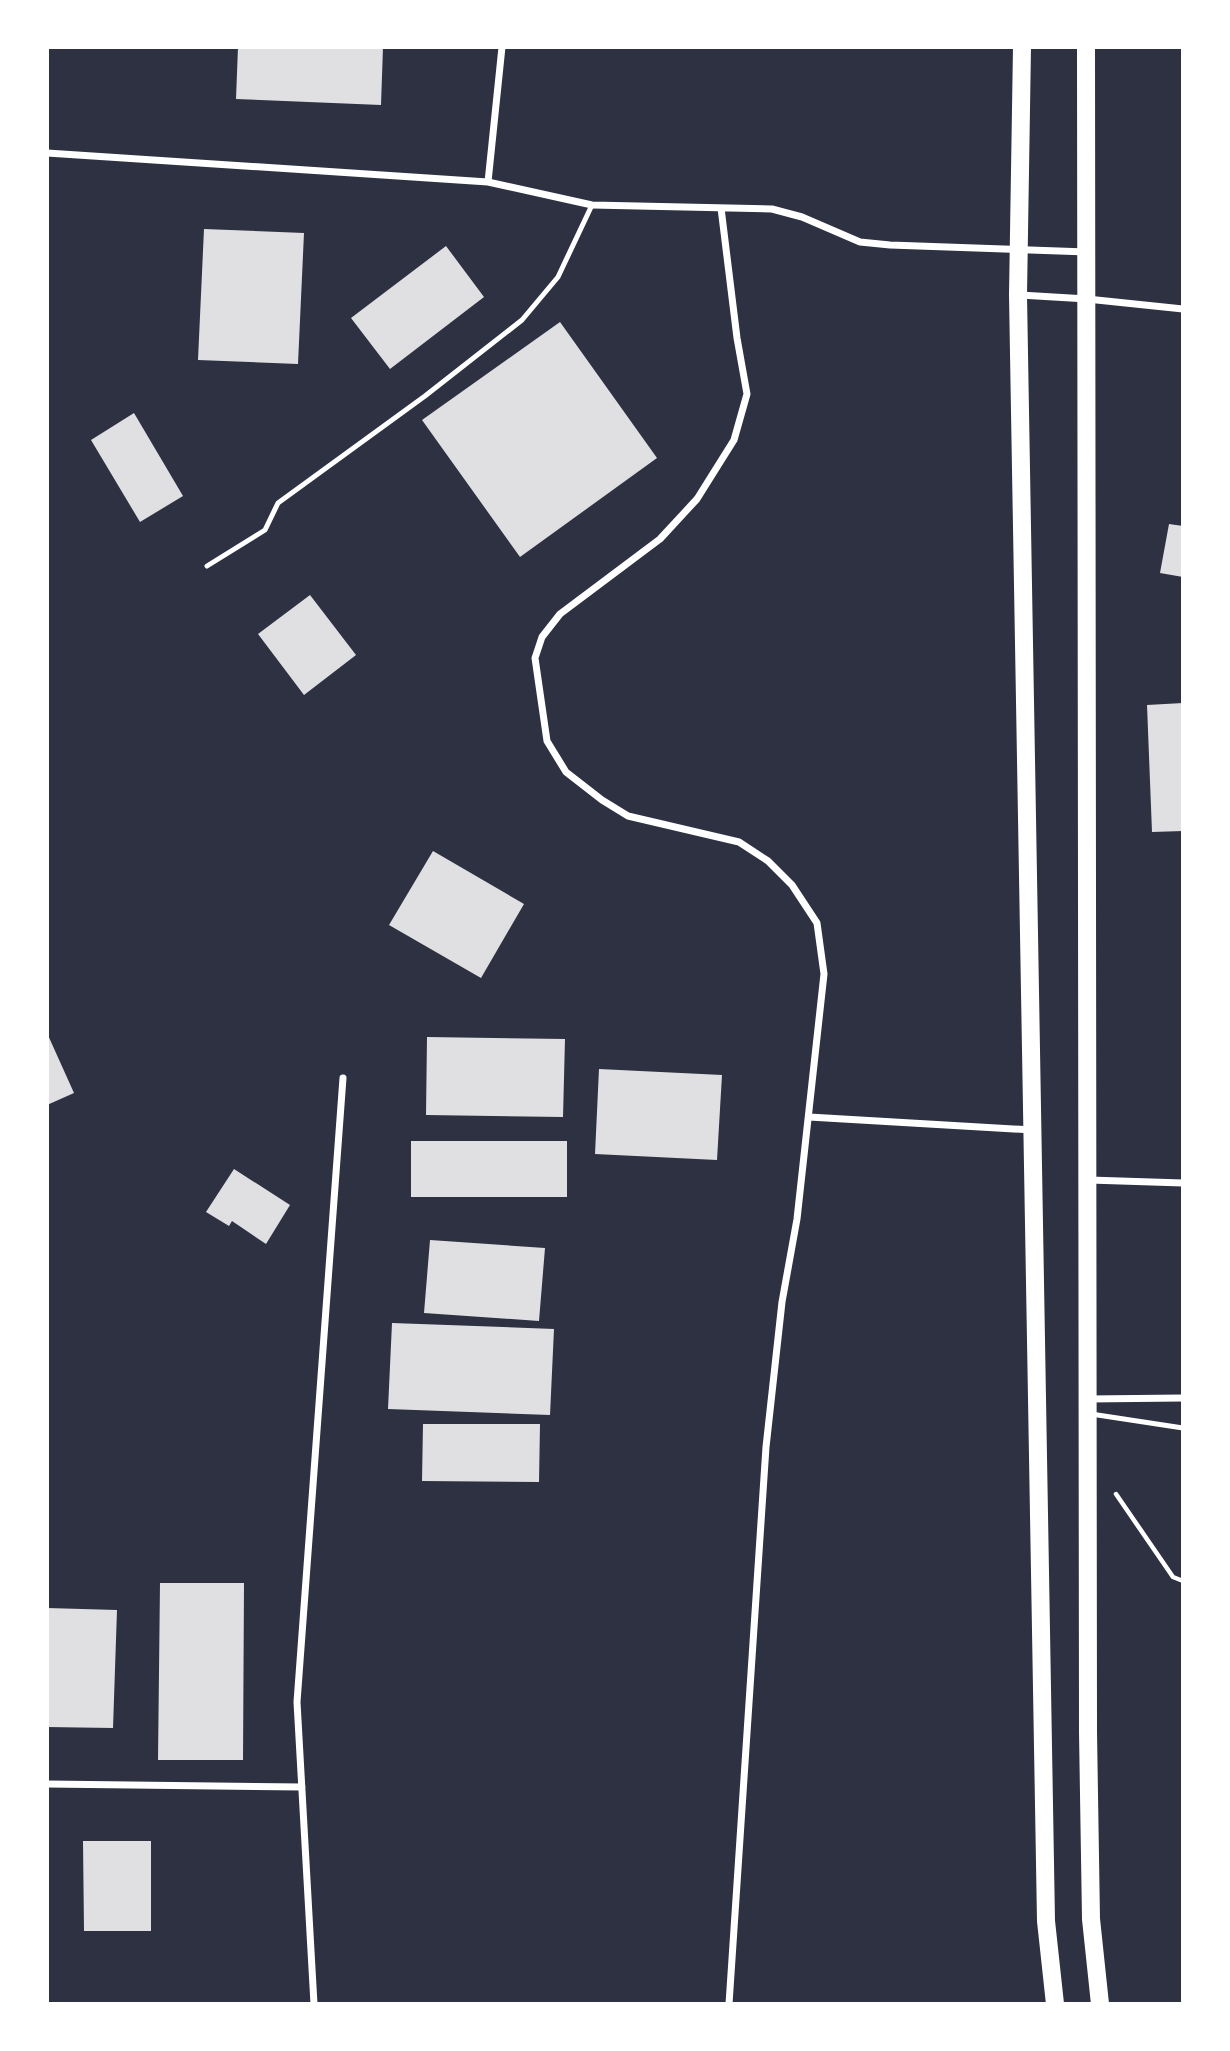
<svg xmlns="http://www.w3.org/2000/svg" width="1230" height="2051" font-family="'PT Sans Narrow',sans-serif">
  <style>
    .building { fill: #e0e0e3 }
    .lines { fill: none; stroke-linecap: round; stroke-linejoin: round }
    .path { stroke: #fff; stroke-width: 4.5 }
    .service { stroke: #fff; stroke-width: 5 }
    .minor { stroke: #fff; stroke-width: 7 }
    .primary { stroke: #fff; stroke-width: 18 }
  </style>
  <rect width="100%" height="100%" fill="#2d3142"/>
  <path class="building" d="M238,47H383L381,105L236,99Z
    M204,229L304,233L298,364L198,360Z
    M446,246L484,297L390,369L351,318Z
    M560,322L657,458L520,557L422,420Z
    M134,413L183,496L140,522L91,440Z
    M1169,524L1183,526V577L1160,573Z
    M310,595L356,655L304,695L258,634Z
    M1183,703V831L1152,832L1147,705Z
    M433,851L524,904L481,978L389,925Z
    M47,1033L74,1093L47,1105Z
    M427,1037L565,1039L563,1117L426,1115Z
    M599,1069L722,1075L717,1160L595,1154Z
    M411,1141H567V1197H411Z
    M234,1169L290,1205L266,1244L232,1221L229,1226L206,1212Z
    M430,1240L545,1248L539,1321L424,1313Z
    M392,1323L554,1329L550,1415L388,1409Z
    M423,1424H540L539,1482L422,1481Z
    M160,1583H244L243,1760H158Z
    M47,1608L117,1610L113,1728L47,1727Z
    M83,1841H151V1931H84Z"/>
  <g class="lines">
    <path class="path" d="M1116,1494L1173,1577L1183,1581"/>
    <path class="service" d="M207,566L265,530L278,503L425,396L522,320L558,277L592,205
      M1091,1414L1183,1428"/>
    <path class="minor" d="M47,153L488,182L592,205L772,209L802,217L860,242L890,245L1087,252
      M488,182L502,47
      M721,208L737,338L747,394L734,440L697,499L660,539L560,614L542,637L535,658L547,741L566,772L602,800L628,816L739,842L768,861L792,885L817,923L824,974L797,1219L782,1302L766,1447L729,2004
      M1020,295L1087,299L1183,309
      M809,1117L1032,1130
      M1089,1180L1183,1183
      M1088,1399L1183,1398
      M47,1784L302,1787
      M314,2004L297,1702L343,1078"/>
    <path class="primary" d="M1022,47L1018,295L1046,1921L1055,2004
      M1086,47L1088,1732L1091,1919L1100,2004"/>
  </g>
  <rect width="1230" height="2051" fill="none" stroke="#ffffff" stroke-width="98"/>
</svg>
